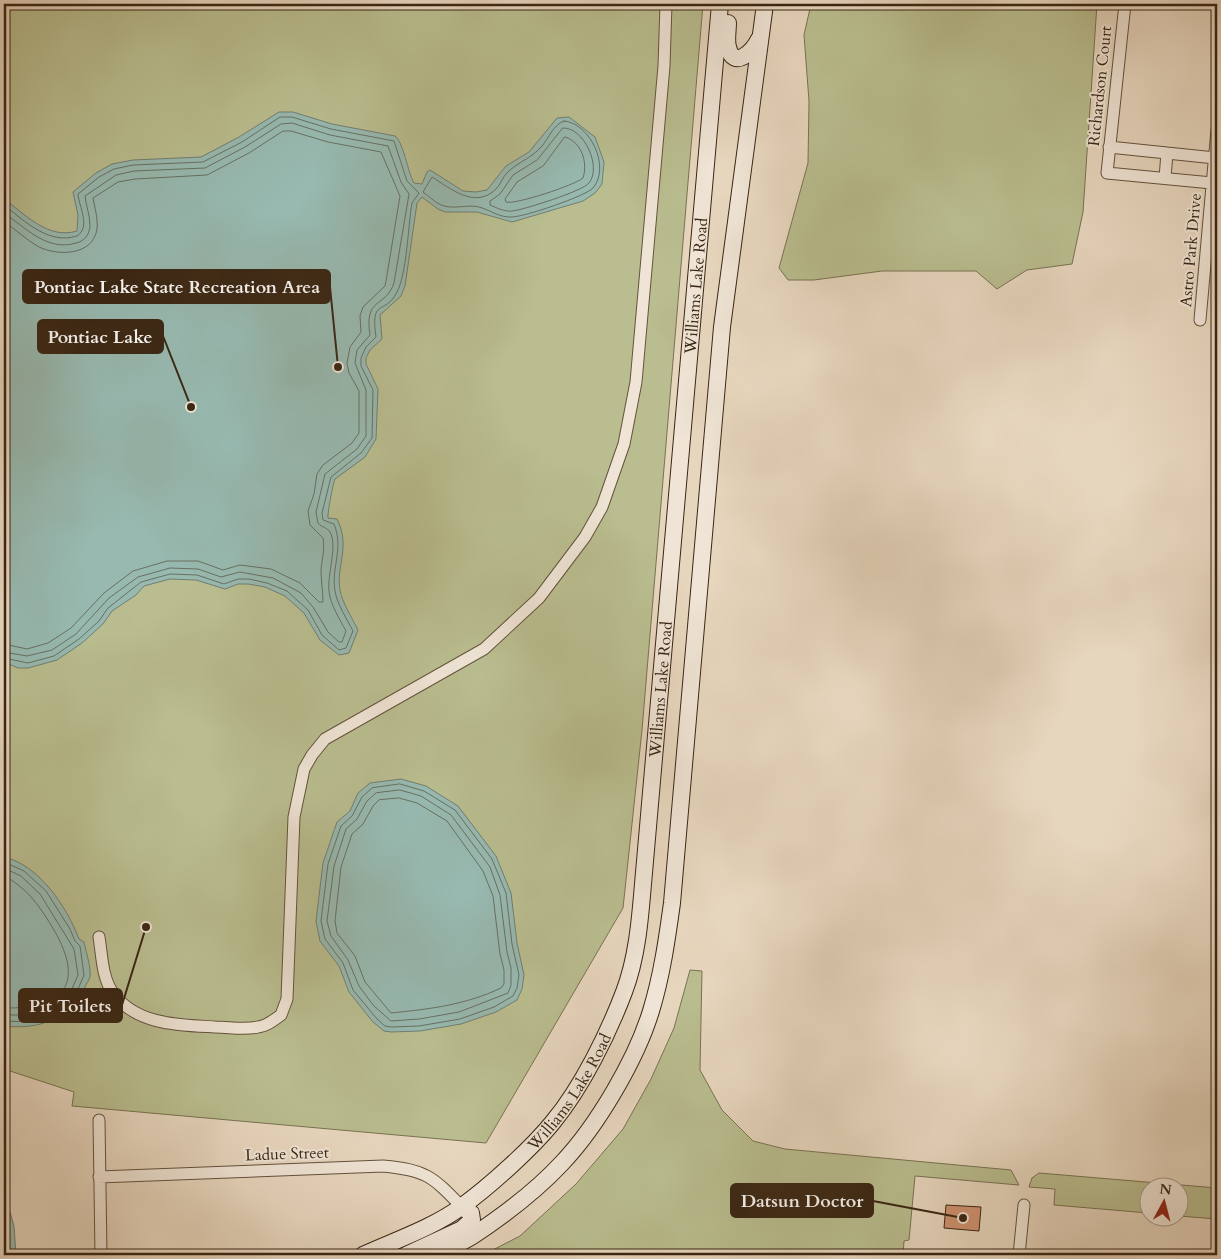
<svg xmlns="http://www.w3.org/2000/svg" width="1221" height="1259" font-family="Cardo,serif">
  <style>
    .green { fill: #b9bd8f; stroke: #797252 }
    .water { fill: #97b9b0; stroke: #717e72 }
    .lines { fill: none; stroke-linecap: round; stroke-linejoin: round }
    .shore { stroke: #687062; stroke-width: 1 }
    .building { fill: #d09271; stroke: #392614 }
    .minor-casing { stroke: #64523e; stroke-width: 13 }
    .secondary-casing { stroke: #392614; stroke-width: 18 }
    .minor { stroke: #efe4d5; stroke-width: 11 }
    .secondary { stroke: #efe4d5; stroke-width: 16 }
    .labels { text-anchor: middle; stroke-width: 4; stroke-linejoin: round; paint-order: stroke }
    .street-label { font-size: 16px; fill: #392614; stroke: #efe4d5 }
    .leader { fill: none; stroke: #392614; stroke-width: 2 }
    .callout-dot { fill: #392614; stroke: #efe4d5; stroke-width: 2 }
    .callout { fill: #392614; stroke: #392614; stroke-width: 2 }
    .callout-label { font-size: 18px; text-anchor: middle; font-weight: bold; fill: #fff }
  </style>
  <rect width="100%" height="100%" fill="#e7d6be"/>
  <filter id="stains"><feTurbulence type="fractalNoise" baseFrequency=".004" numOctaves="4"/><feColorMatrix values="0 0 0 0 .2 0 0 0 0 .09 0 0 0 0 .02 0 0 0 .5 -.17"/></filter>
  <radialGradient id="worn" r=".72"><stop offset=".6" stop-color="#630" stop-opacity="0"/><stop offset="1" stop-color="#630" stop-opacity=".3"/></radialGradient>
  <path class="green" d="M4,4H703L642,730L623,908L486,1143L72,1106L74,1092L4,1069Z
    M811,4H1097L1083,212L1072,264L1027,270L997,289L976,271H882L814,280H788L779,268L808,163L809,101L804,35Z
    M690,970L702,971L700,1070L722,1110L753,1141L785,1149L1011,1170L1019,1185L915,1176L909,1240L904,1241L903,1255H483L520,1236L576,1184L623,1129L651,1079L674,1028Z
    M1039,1173L1217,1188V1219L1179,1216L1178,1186H1148V1213L1054,1205L1055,1189L1029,1187L1032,1178Z"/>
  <path class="water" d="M279,112H293L332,124L395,136C403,141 408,173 414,183L422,184L427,172L430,170L463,191L476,192L487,190L506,166L529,152L557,118L569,117L595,137L604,162L602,184L595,193L583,201L512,222L477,212H445L438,209L422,197L417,203L405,286L401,296L380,315L382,339L370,350L366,358V364L378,389L376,439L365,457L335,479C333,483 327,516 328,518L337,519C351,547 336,564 340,590C342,602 352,618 358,630L349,653L339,655L320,640L304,613L285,596L265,587L248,584H238L225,589L196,580L170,579L144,586L136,595L112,611L103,624L82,643L57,660L28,668H18L4,662V199C25,214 48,240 77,231L78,215L73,192L96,173L112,164L133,160L201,157L239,137Z
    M401,779L426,786L458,806L496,856L511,893L517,943L524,975L522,989L517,1000L496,1012L461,1024L420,1031L391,1032L384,1031L373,1022L349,992L339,966L320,941L316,921L323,863L337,822L350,811L358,793L370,783Z
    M4,857C39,865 67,907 79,939L84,942C86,952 91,966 90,977C89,980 86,984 85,987C71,1020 36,1030 4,1026Z
    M4,1191L14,1226L16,1255H4Z"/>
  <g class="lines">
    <path class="shore" d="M564,121C590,123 611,167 593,188C586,196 524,217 512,217C500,218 490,210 479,207C467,204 454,210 441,205C434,202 429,196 423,192L432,177C450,188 474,209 495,190C501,185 502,177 508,172C518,162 532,158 542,146C549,138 553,125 564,121Z
      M563,128C584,127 602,167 589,183C583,191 523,210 512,211C505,212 497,208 490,205V201L500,194L513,175L537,160Z
      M565,137C582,142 588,163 583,178C575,185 515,205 506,202L505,199L517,182L543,166Z
      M4,205C25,221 48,245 77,236C91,227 79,207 78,194L99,177L114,169L133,165L203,162L242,142L280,117H292L331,129L394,141L407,181L419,193L412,203C408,226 407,273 397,292C385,316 370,297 376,337L366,347L361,358V366L373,390L372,438L361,453L331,477L322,513L323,520L334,524C344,549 331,567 335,591C337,604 347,619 353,631L346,648L339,650L322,635L308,610L287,591L267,583L249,579H238L224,584L197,575L170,574L141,582L108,608L99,621L79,639L54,656L28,663L4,658
      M4,213C25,227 47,252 76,243C85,241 89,235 90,226C90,215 86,206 85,196L116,175L134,171L205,168L245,147L281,124L292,123L330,135L388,146L401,182L409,194L394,283C385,309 364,296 370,335L357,350L355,363L366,390V436L357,449L325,474L316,512L318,523C321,527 328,528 330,532C338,546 327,574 329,591C330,604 340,620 346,631L342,642H339L328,632L313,607L301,593L273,578L240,572L221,577L198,569L170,568L138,577L109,598L76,634L52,650L27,656L4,652
      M4,222C16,229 26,240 39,247C58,256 93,256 97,229C98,218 95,209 93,198L118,182L135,179L207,175L249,153L283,131H291L328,142L381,152L400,196L386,281L385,286L363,307L360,316L361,332L350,347L347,363L349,373L359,391V433L352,443L323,465L317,474L314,494L308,511L310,525L323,538C325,550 322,558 321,570C321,580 323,592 323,602H319L300,583L271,569L240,565L223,570L198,561H167L133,571L104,593L71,628L48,643L27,649L4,644
      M400,784L424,791L455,810L492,859L506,893L512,944L519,975L517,988L513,996L494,1007L460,1019L419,1026L391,1027L385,1026L377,1019L353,990L343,963L325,939L321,921L328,864L341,826L352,816L362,797L372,788Z
      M400,790L421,796L451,815L490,867L500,895L507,952L511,968V985L508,993L459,1012L419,1019L391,1021L373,1005L359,986L348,960L331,936L327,921L334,866L346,829L357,819L367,801L376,793Z
      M399,798L417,803L447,821L483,871L493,896L500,954L504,970V984L501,988C465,1005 430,1009 391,1013L365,982L355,956L337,933L335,921L341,867L352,834L363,824L373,806L379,800Z
      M4,862L24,871L46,891L70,929L75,941L80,946L84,975L76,994L58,1012L31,1022L4,1021
      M4,868L21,876L40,894L74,949L78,975L71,991L55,1007L30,1015H4
      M4,876C26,887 38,904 51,925C85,980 69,1009 4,1008"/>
  </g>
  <path class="building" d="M946,1205L981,1207L979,1231L944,1228Z"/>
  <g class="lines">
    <g class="minor-casing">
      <path id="minor" d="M1125,4L1107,173L1212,183
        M1109,147L1215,158
        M1165,178L1167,153
        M1200,320L1217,130
        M99,937C102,955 102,978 113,993C136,1025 179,1025 215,1027C229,1027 244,1030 258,1027C267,1026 274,1020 281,1015L287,999L294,817L304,769L312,755L325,739L484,649L539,598L585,537L602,507L624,444L636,382L664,66L666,4
        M99,1120L101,1255
        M99,1177L383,1166C426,1170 432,1176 462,1207
        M1019,1255L1024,1205"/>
    </g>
    <g class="secondary-casing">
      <g id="secondary">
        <path d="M728,23C728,30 726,40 728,47C734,71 753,51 759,39"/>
        <path id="s1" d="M363,1255C396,1240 432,1228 461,1207C489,1187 532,1148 553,1122C582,1087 608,1034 624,992C637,958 640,920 643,884L720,4"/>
        <path d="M406,1255L462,1229L472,1220L471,1213L462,1207"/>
        <path d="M433,1255C447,1249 462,1243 474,1235C504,1215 537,1190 562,1163C597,1126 636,1060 651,1011C662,975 667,939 672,903L722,327L765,4"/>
      </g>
    </g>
    <use href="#minor" class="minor"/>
    <use href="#secondary" class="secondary"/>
  </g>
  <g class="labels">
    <g class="street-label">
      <text transform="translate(1099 86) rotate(-84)" y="6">Richardson Court</text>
      <text transform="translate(1190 250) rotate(-85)" y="6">Astro Park Drive</text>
      <text dy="6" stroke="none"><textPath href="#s1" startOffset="1094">Williams Lake Road</textPath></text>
      <text dy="6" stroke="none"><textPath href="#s1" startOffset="689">Williams Lake Road</textPath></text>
      <text dy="6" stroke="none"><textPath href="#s1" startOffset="269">Williams Lake Road</textPath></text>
      <text transform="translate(287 1153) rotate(-2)" y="6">Ladue Street</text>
    </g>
  </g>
  <path class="leader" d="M338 367L330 287M191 407L163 336M146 927L122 1005M963 1218L873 1201"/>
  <g class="callout-dot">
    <circle cx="338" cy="367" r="5"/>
    <circle cx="191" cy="407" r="5"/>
    <circle cx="146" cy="927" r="5"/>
    <circle cx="963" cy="1218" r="5"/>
  </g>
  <g class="callout">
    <rect x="23" y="270" width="307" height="33" rx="5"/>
    <rect x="38" y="320" width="125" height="33" rx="5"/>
    <rect x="19" y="989" width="103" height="33" rx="5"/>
    <rect x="731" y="1184" width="142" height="33" rx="5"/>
  </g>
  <g class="callout-label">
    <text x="177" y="293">Pontiac Lake State Recreation Area</text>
    <text x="100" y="343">Pontiac Lake</text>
    <text x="70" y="1012">Pit Toilets</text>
    <text x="802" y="1207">Datsun Doctor</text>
  </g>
  <rect width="1221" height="1259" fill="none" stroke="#e7d6be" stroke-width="20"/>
  <rect x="5" y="5" width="1211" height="1249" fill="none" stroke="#392614" stroke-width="2.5"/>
  <rect x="10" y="10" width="1201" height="1239" fill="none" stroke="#392614"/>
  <g transform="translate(1164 1202) rotate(7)"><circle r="24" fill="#efe4d5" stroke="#a69888"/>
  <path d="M0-4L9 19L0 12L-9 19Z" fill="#8f2418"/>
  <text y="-8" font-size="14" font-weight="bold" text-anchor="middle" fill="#392614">N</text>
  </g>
  <rect width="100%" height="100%" filter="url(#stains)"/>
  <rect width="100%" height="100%" fill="url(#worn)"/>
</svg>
